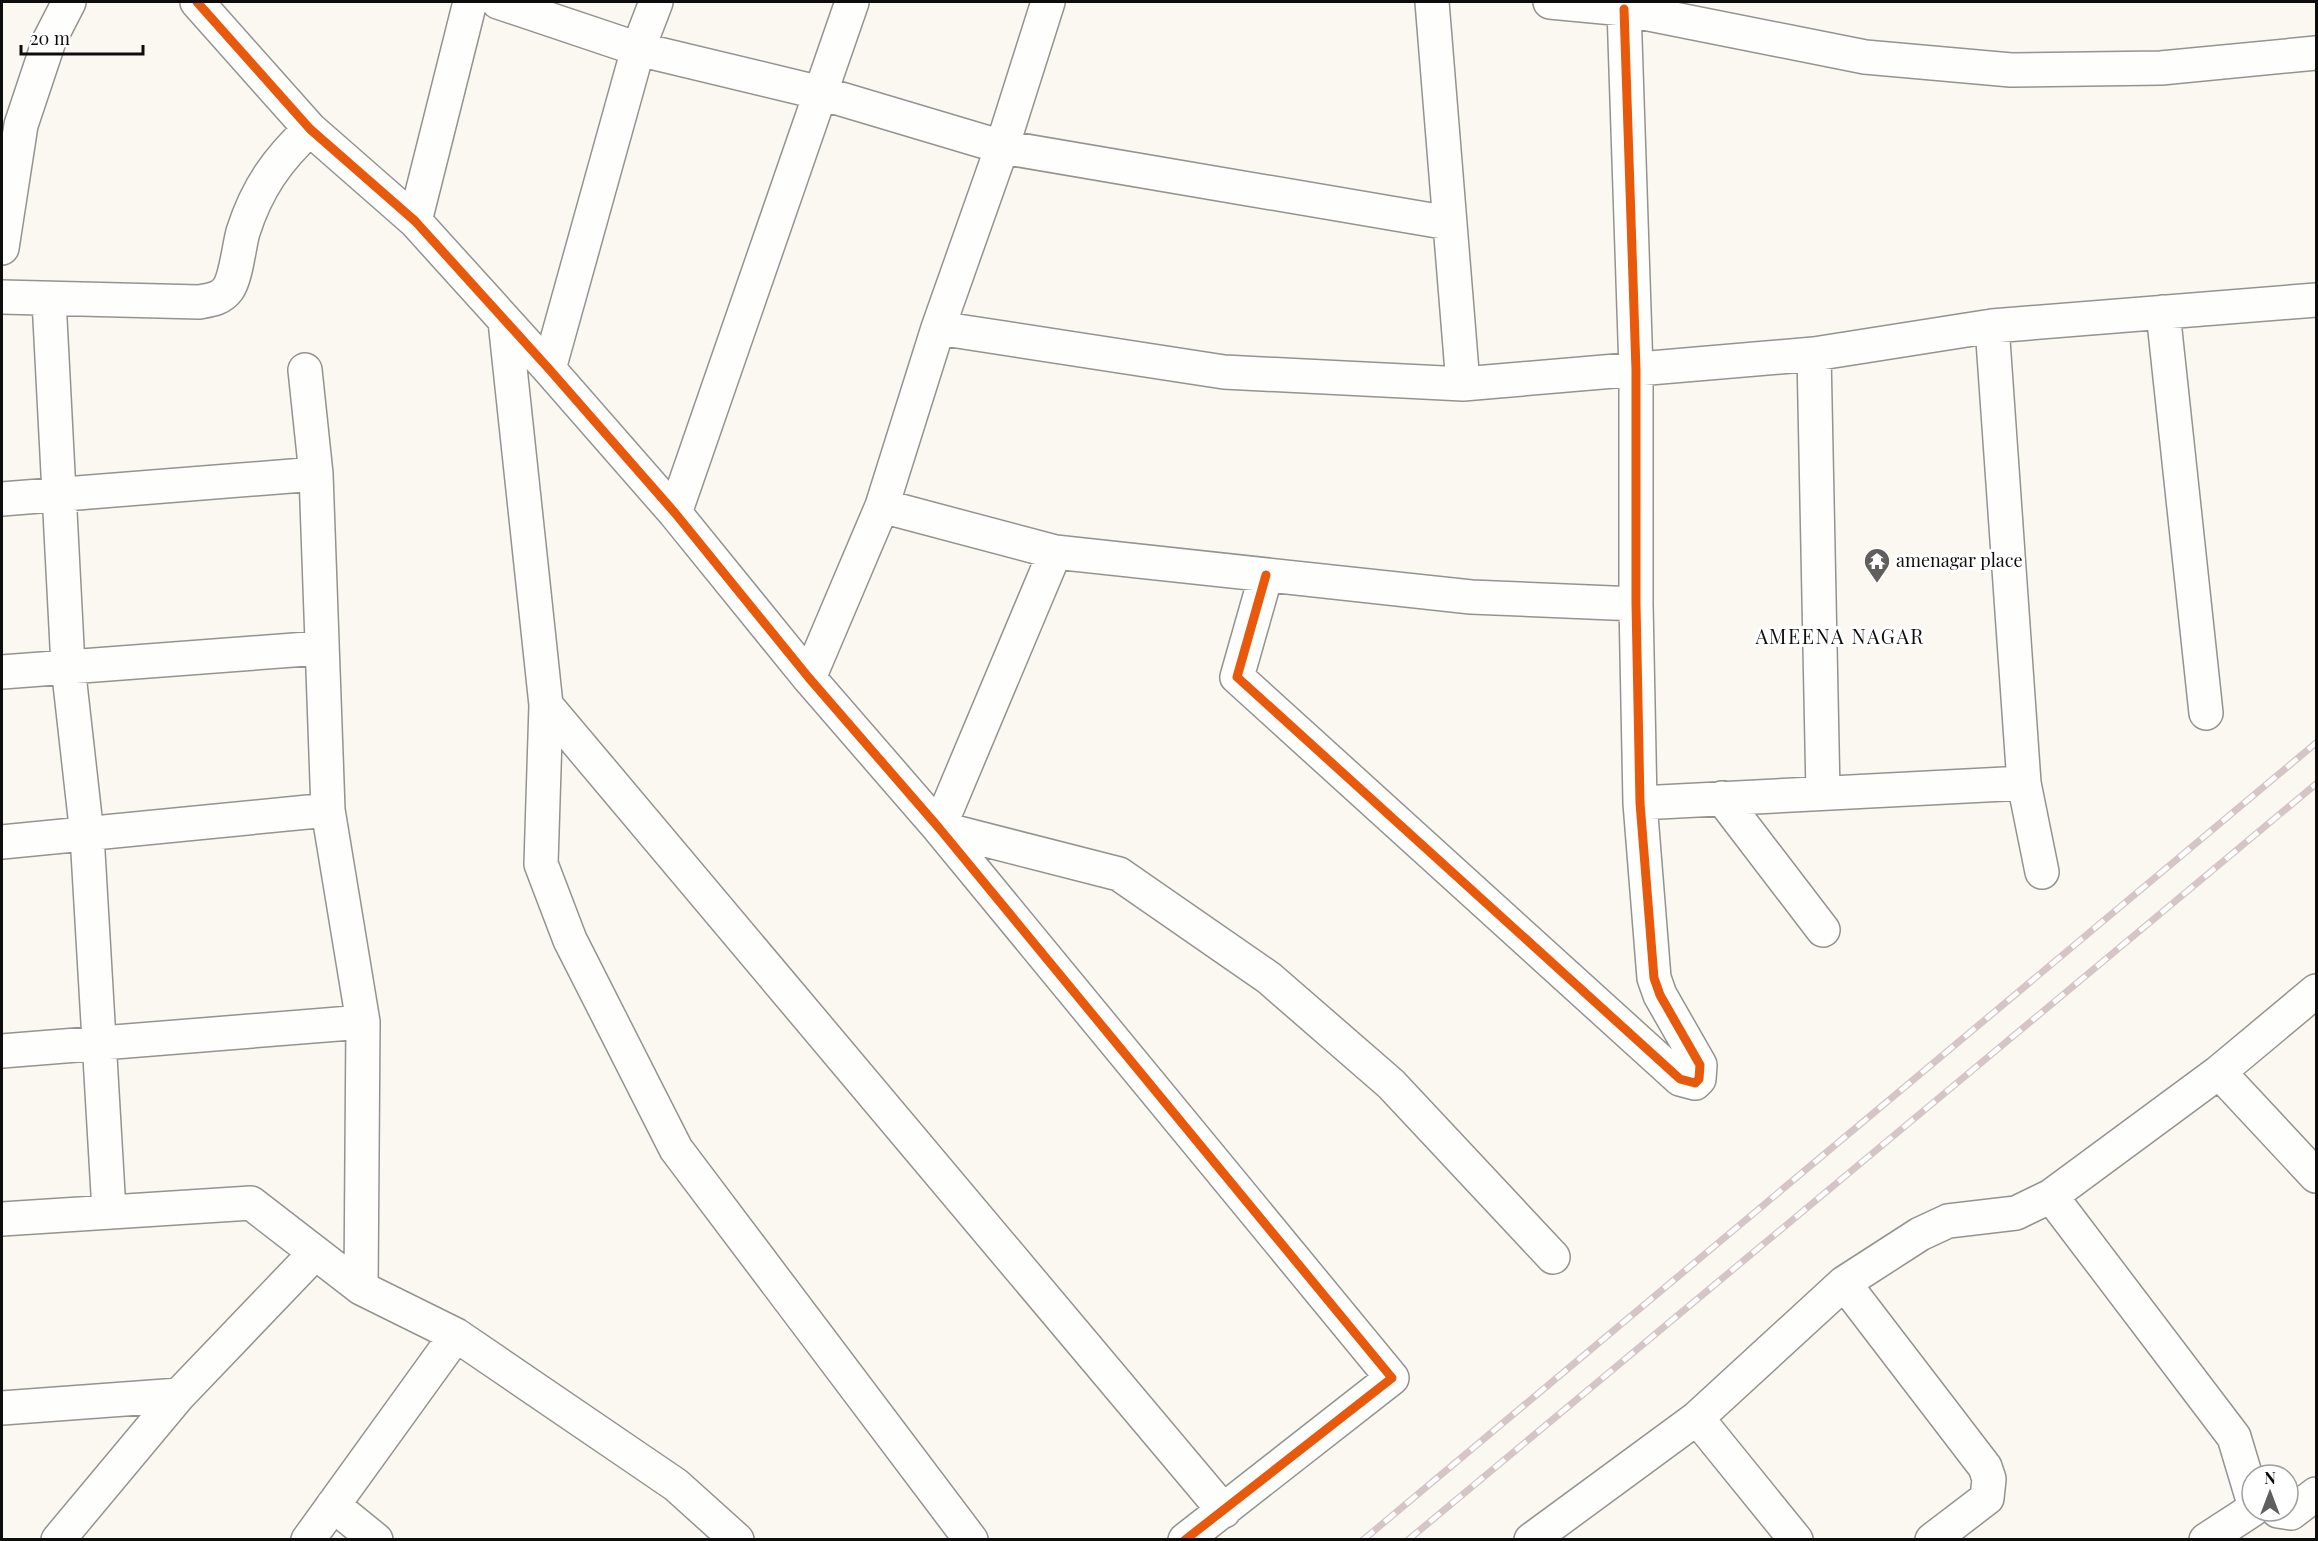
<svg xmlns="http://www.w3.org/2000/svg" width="2318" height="1541" font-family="'Playfair Display',serif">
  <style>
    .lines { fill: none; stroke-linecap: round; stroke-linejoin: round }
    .street-casing { stroke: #949390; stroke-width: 36 }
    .street { stroke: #fefefd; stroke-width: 33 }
    .rail-casing { stroke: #d6c5c6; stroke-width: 7 }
    .rail { stroke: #fff; stroke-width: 4.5; stroke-dasharray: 14; stroke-linecap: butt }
    .cycleway-casing { stroke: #fff; stroke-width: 13 }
    .cycleway { stroke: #e8590c; stroke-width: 9 }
    .labels { text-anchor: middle; stroke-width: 6; stroke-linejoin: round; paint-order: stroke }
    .poi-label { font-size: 18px; fill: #0d0d0d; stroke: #fff; text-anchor: start }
    .neighbourhood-label { font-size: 20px; letter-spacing: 1.5px; fill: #0d0d0d; stroke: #fff }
  </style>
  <rect width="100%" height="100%" fill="#faf8f1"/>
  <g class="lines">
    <g class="street-casing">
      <path id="street" d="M197,2L310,129L415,221L549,369L675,513L809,678L939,828L1392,1378L1185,1540
        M498,2L638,49L821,93L1002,147L1449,223
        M1432,2L1463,384
        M1550,2L1624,9L1865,57L2011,70L2161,68L2316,53
        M415,221L470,2
        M2,248L21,125L49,41L69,2
        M2,297L199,302C210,300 221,299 228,289C236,278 239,246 243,232C257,188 277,160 310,129
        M49,300L68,666L87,835L109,1211
        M2163,312L2206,713
        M505,321L546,705L1224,1511
        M1992,326L2024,783L2042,872
        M938,328L1224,372L1463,384L1814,354L1992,326L2316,300
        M1814,354L1823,793
        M549,369L638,49L656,2
        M305,370L316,474L328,810L363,1022L361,1288
        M2,499L316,474
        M882,506L1055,552L1471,597L1636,604
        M675,513L852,2
        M1055,552L939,828L1119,874L1269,978L1391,1084L1553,1257
        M1266,575L1237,677L1680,1079L1695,1083L1699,1079L1700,1065L1660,995L1654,978L1640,803L1636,604V370L1624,9
        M2,672L320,648
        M809,678L882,506L938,328L1002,147L1048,2
        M546,705L541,864L570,940L676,1149L971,1540
        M1722,798L1823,930
        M1640,803L2024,783
        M2,842L328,810
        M2,1051L363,1022
        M2219,1072L2316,1176
        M2051,1196L2234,1437L2252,1497
        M2,1219L251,1203L361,1288L456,1335L676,1485L737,1540
        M1844,1283L1985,1467L1989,1479L1987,1498L1932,1540
        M2,1408L179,1395
        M1697,1418L1796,1540
        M333,1505L376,1540
        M2278,1511L2291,1513L2316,1494
        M58,1540L179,1395L315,1253
        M308,1540L456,1335
        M1531,1540L1697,1418L1844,1283L1920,1234L1948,1221L2016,1213L2051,1196L2219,1072L2316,991
        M2206,1540L2252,1510"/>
    </g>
    <use href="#street" class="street"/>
    <g class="rail-casing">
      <path id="rail" d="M1363,1540L2316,743
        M1408,1540L2316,784"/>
    </g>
    <use href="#rail" class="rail"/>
    <g class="cycleway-casing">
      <path id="cycleway" d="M197,2L310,129L415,221L549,369L675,513L809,678L939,828L1392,1378L1185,1540
        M1266,575L1237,677L1680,1079L1695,1083L1699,1079L1700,1065L1660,995L1654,978L1640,803L1636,604V370L1624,9"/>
    </g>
    <use href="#cycleway" class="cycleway"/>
  </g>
  <defs>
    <g id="temple-pin" transform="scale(1.35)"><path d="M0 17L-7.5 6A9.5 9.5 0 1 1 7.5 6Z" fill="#605f5d" stroke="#fff"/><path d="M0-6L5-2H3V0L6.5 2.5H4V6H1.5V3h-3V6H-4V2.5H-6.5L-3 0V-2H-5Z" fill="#fff"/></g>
  </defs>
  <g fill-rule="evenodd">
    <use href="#temple-pin" x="1877" y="561"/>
  </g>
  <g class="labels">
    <g class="poi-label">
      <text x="1896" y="567">amenagar place</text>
    </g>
    <g class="neighbourhood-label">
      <text x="1840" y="644">AMEENA NAGAR</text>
    </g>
  </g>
  <rect width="2318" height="1541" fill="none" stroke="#0d0d0d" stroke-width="6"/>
  <g transform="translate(2270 1493)"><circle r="28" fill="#ffffff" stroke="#9e9e9e" stroke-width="1.5"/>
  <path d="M0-4.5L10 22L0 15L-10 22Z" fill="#605f5d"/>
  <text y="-9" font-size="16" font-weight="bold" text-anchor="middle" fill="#0d0d0d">N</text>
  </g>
  <path d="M21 45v9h122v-9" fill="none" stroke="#0d0d0d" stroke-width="3"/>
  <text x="30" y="45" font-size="18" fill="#0d0d0d" stroke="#ffffff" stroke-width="4.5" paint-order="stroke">20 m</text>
</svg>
